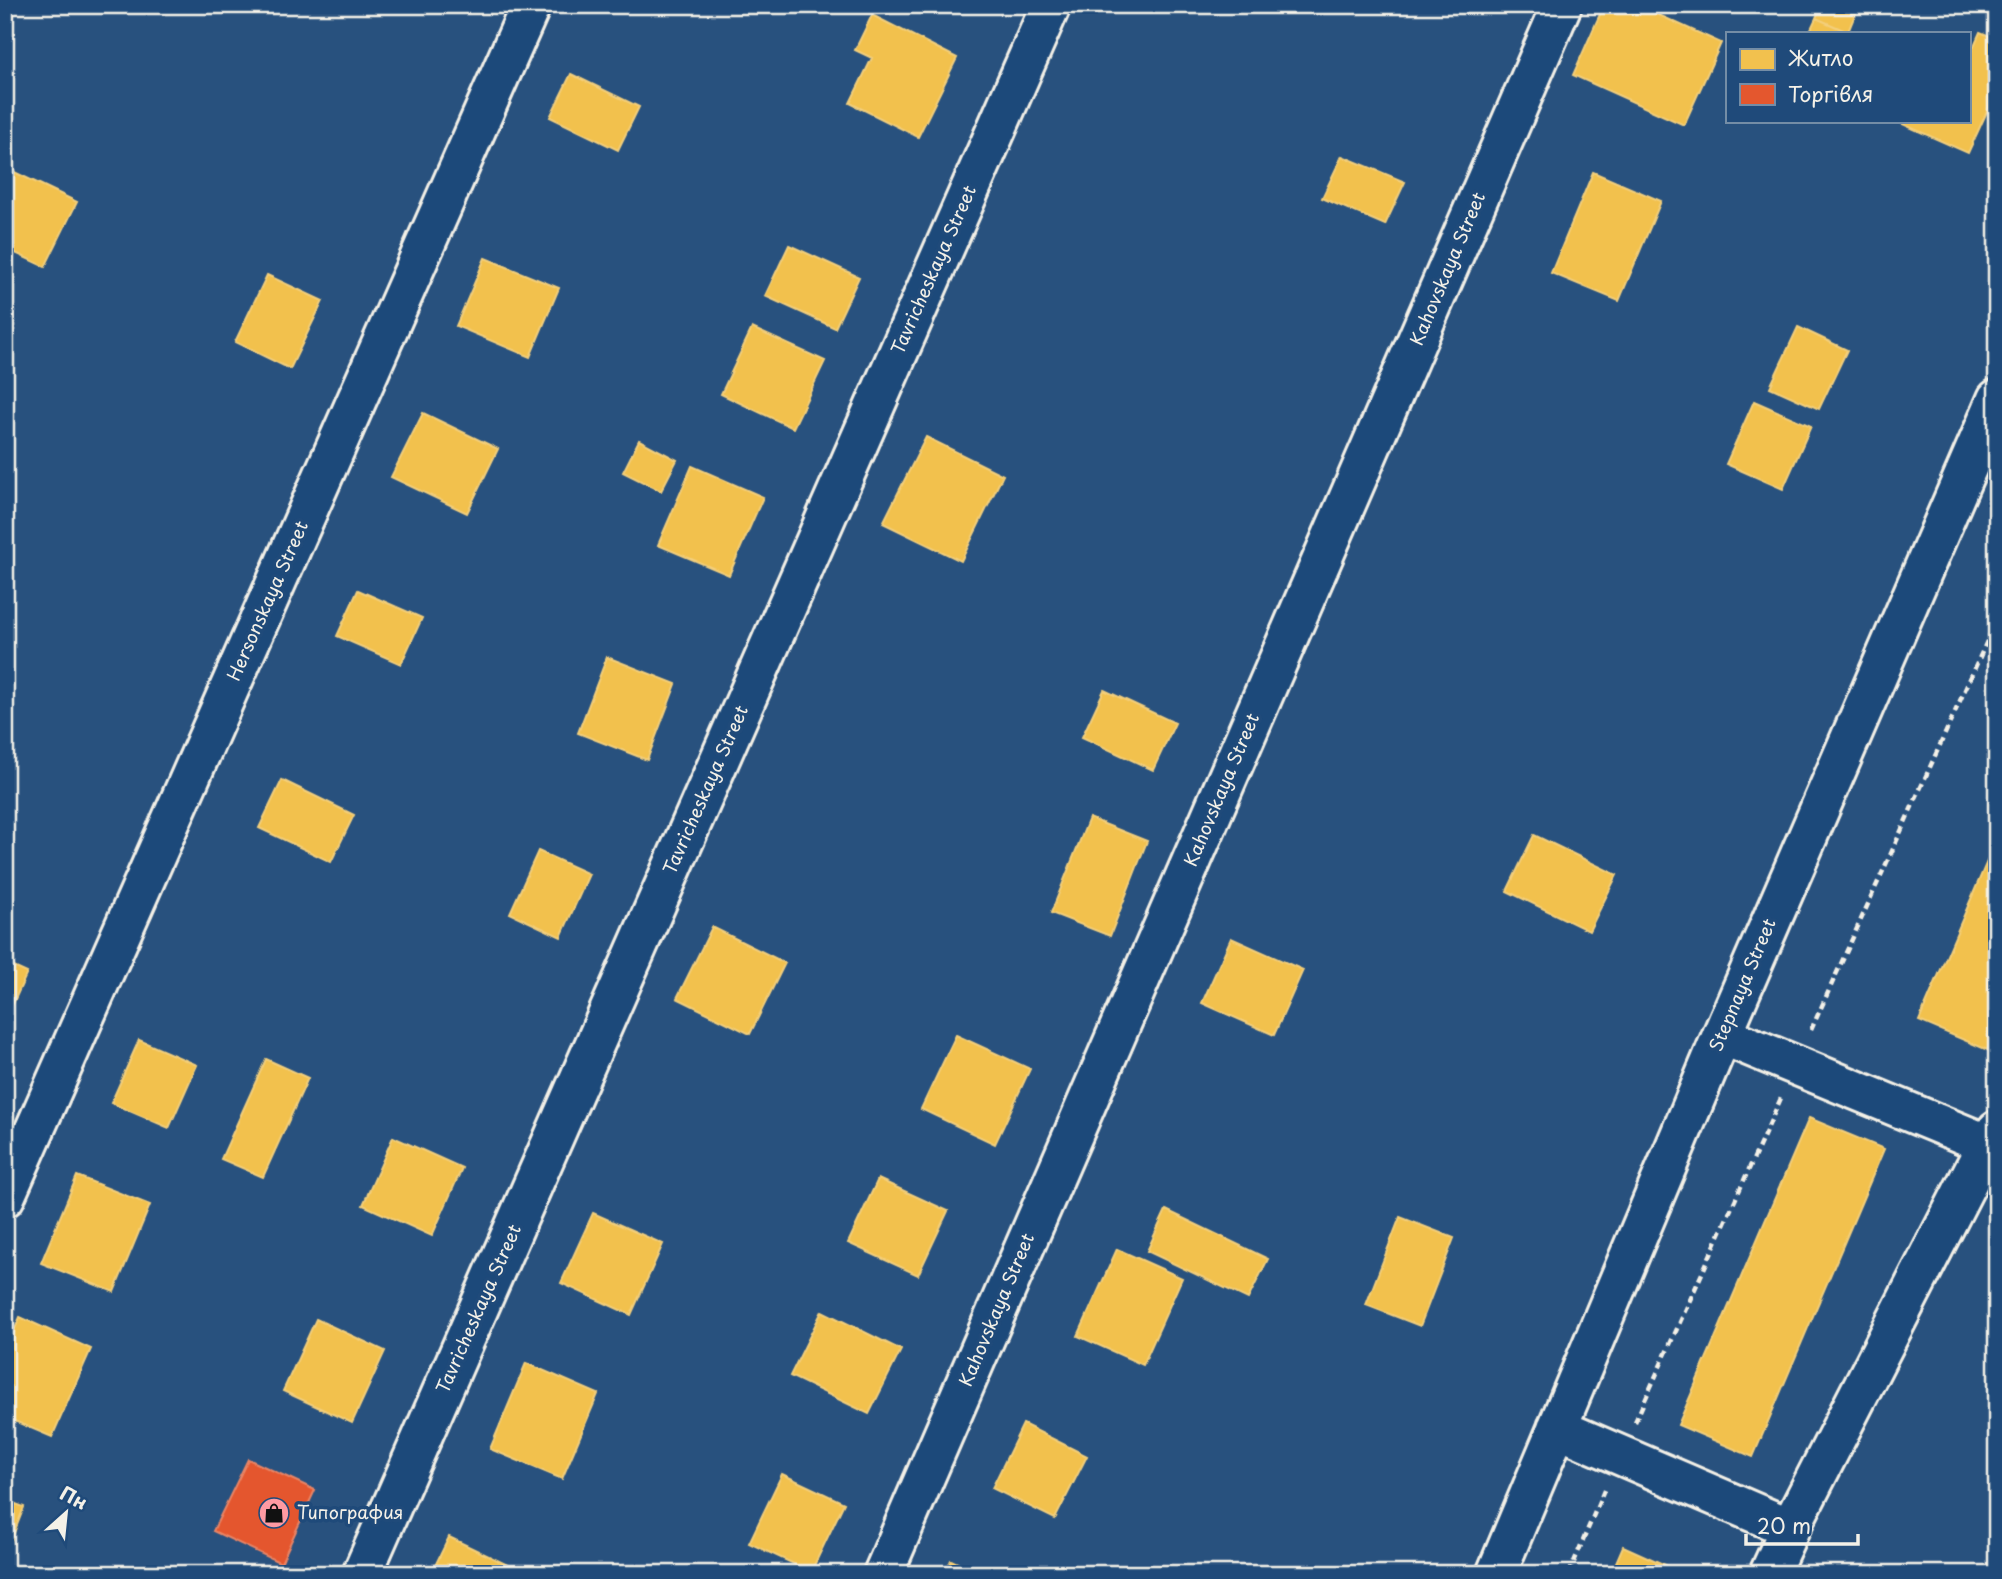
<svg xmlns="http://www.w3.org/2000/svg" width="2002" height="1579" font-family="'Playpen Sans',sans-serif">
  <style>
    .homes { fill: #f2c14e; stroke: #f3cf7c; stroke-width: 2 }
    .shops { fill: #e4572e; stroke: #e98566; stroke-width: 2 }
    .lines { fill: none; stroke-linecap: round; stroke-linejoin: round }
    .minor-casing { stroke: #f4f1e8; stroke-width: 44 }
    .path { stroke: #f4f1e8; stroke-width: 4.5; stroke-dasharray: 7 5; stroke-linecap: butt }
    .minor { stroke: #1f4a7a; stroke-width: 38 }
    .labels { text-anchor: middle; stroke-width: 7; stroke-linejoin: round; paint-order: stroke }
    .street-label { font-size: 18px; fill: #f4f1e8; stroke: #1f4a7a }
    .poi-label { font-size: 18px; fill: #f4f1e8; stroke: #1f4a7a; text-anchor: start }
  </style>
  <rect width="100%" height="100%" fill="#28517e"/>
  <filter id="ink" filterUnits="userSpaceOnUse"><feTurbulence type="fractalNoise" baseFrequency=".0143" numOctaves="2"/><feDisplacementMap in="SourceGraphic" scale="14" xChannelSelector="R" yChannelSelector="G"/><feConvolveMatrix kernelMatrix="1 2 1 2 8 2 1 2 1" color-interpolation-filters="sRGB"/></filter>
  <g filter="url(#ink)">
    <path class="homes" d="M1604,5H1637L1721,43L1684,125L1573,75Z
      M1821,5H1859L1848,32L1816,18Z
      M872,15L957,58L918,137L850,103L872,58L855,50Z
      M1816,18L1848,32L1851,33H1809Z
      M1980,32L1997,39V90L1968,153L1896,121H1969V57Z
      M571,74L639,107L618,150L550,117Z
      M1342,156L1405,182L1385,225L1322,198Z
      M8,169L77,202L45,267L5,248V175Z
      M1593,172L1661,201L1619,301L1551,273Z
      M789,245L859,277L835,328L765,296Z
      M485,258L559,288L530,357L456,326Z
      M267,275L323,301L290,369L235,342Z
      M1798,327L1847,350L1819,409L1770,387Z
      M752,328L825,361L793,428L721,394Z
      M1754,401L1811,426L1783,489L1726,464Z
      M423,413L498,449L467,513L391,477Z
      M926,437L1003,475L961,561L883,523Z
      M639,440L677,460L661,491L623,472Z
      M692,466L763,497L729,575L658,545Z
      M358,590L422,618L401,664L337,636Z
      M607,657L676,684L647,760L578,733Z
      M1104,690L1175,723L1153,770L1082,737Z
      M282,780L354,815L331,862L259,828Z
      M1089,818L1147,841L1110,936L1051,913Z
      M1534,835L1617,875L1589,931L1507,891Z
      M1997,838V1054L1919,1021Z
      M538,851L589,874L561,937L510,913Z
      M712,927L785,963L750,1034L677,998Z
      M1231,938L1303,970L1274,1035L1202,1003Z
      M5,963L27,973L5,1021Z
      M956,1035L1030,1069L995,1144L921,1109Z
      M139,1040L197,1065L169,1128L111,1103Z
      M266,1059L308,1078L263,1177L221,1159Z
      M1809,1118L1884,1149L1753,1457L1678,1425Z
      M393,1137L462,1168L432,1236L363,1205Z
      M77,1176L150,1205L114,1292L41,1263Z
      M878,1179L948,1211L918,1275L848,1243Z
      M1166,1210L1268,1259L1248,1299L1147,1251Z
      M593,1213L663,1244L631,1315L561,1283Z
      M1400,1217L1454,1238L1420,1326L1366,1305Z
      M1117,1249L1182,1278L1143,1365L1078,1336Z
      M822,1311L901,1350L869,1414L790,1376Z
      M20,1317L91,1349L52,1437L5,1417V1352Z
      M316,1319L385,1351L352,1423L283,1391Z
      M526,1363L598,1394L562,1479L490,1449Z
      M1023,1424L1087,1456L1055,1519L992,1488Z
      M782,1474L844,1503L811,1572L749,1543Z
      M5,1500L24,1507L5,1556Z
      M449,1537L516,1569L514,1574H431Z
      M1623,1546L1685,1574H1611Z
      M951,1560L980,1574H944Z"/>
    <path class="shops" d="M248,1459L315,1490L281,1563L213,1531Z"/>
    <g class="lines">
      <g class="minor-casing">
        <path id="minor" d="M1722,1035L1987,1144
          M5,1197L531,5
          M1557,1428L1790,1528
          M362,1574L1051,5
          M883,1574L1562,5
          M1496,1574L1722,1035L1997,399
          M1769,1574L1790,1528L1987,1144L1997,1130"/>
      </g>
      <path class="path" d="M1811,1030L1997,619
        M1635,1422L1781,1098
        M1569,1574L1605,1488"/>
      <use href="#minor" class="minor"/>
    </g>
  </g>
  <defs>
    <g id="shop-disc" transform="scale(1.575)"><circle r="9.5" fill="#ff9aa2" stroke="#1f4a7a"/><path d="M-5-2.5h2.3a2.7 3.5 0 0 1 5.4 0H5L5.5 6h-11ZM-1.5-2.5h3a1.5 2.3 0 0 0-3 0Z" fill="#111"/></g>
  </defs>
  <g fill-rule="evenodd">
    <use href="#shop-disc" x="274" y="1513"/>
  </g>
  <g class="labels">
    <g class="street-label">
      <text transform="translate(1448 269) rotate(-67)" y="6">Kahovskaya Street</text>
      <text transform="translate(934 270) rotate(-66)" y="6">Tavricheskaya Street</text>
      <text transform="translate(268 601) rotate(-66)" y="6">Hersonskaya Street</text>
      <text transform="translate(706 790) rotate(-66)" y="6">Tavricheskaya Street</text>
      <text transform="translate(1222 790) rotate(-67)" y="6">Kahovskaya Street</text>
      <text transform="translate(1743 985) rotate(-67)" y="6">Stepnaya Street</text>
      <text transform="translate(479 1309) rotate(-66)" y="6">Tavricheskaya Street</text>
      <text transform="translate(997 1310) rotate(-67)" y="6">Kahovskaya Street</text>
    </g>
    <g class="poi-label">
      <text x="297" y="1519">Типография</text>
    </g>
  </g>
  <rect width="2002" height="1579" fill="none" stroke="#1f4a7a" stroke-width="28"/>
  <rect x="14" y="14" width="1974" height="1551" fill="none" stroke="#f4f1e8" stroke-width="2.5" filter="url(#ink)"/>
  <rect x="1726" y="32" width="245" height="91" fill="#1f4a7a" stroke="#748da6" stroke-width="2"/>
  <rect x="1740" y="49" width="35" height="21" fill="#f2c14e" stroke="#748da6" stroke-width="2"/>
  <text x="1788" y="66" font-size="21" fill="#f4f1e8">Житло</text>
  <rect x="1740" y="84" width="35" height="21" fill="#e4572e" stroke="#748da6" stroke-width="2"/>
  <text x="1788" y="102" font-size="21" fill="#f4f1e8">Торгівля</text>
  <g transform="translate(66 1513) rotate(27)" stroke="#1f4a7a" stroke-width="5" paint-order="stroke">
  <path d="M0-5L12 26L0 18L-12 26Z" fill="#f4f1e8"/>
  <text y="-10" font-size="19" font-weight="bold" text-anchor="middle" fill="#f4f1e8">Пн</text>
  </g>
  <path d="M1746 1534v10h112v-10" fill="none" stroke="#f4f1e8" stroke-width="3.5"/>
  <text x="1757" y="1534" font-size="21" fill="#f4f1e8" stroke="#1f4a7a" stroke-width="5" paint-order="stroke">20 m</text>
</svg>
